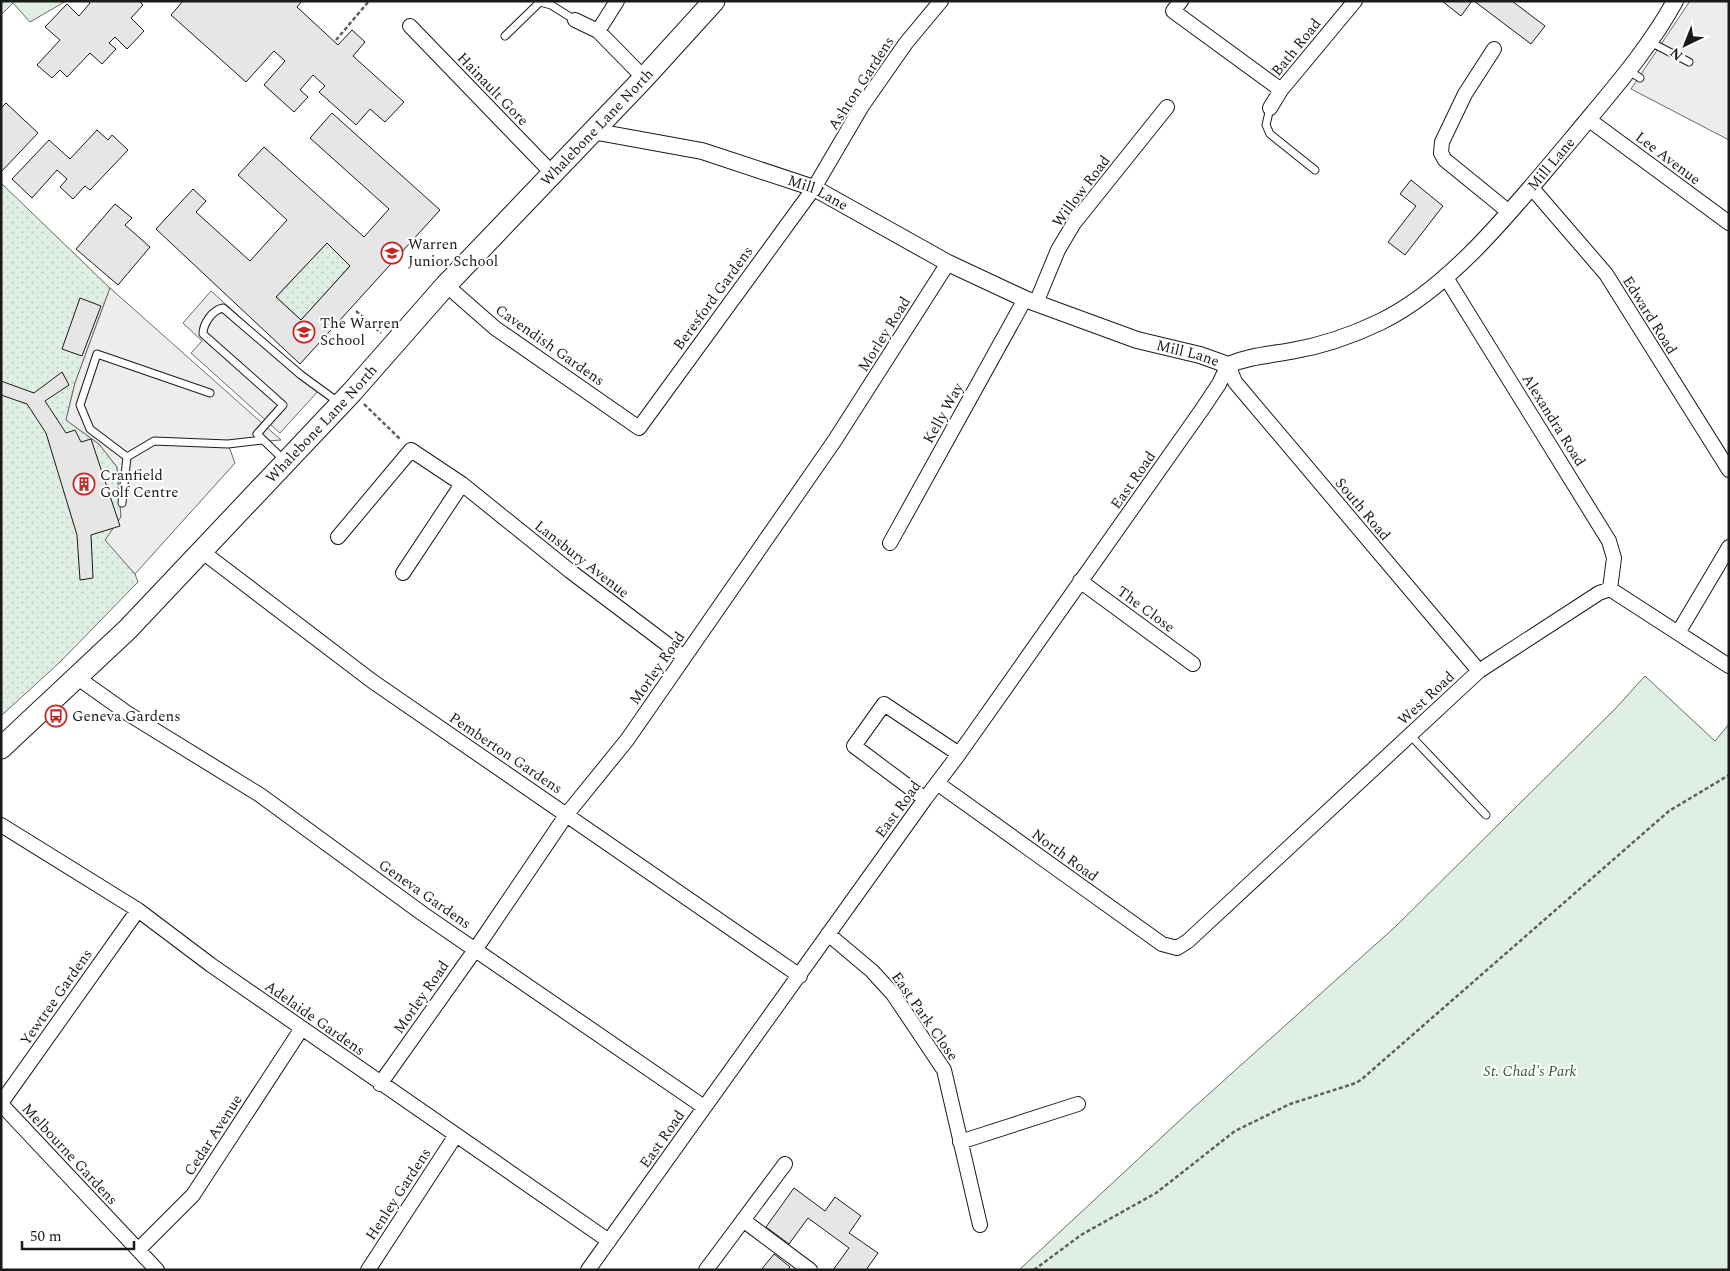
<svg xmlns="http://www.w3.org/2000/svg" width="1730" height="1271" font-family="Spectral,serif">
  <style>
    .grass { fill: url(#grass-dots); stroke: #6a6a6a }
    .green { fill: #e0efe3; stroke: #6a6a6a }
    .parking { fill: #ededed; stroke: #6a6a6a }
    .building { fill: #e6e6e6; stroke: #1a1a1a; fill-rule: evenodd }
    .lines { fill: none; stroke-linecap: round; stroke-linejoin: round }
    .service-casing { stroke: #1a1a1a; stroke-width: 9 }
    .minor-casing { stroke: #1a1a1a; stroke-width: 16 }
    .tertiary-casing { stroke: #1a1a1a; stroke-width: 18 }
    .primary-casing { stroke: #1a1a1a; stroke-width: 23 }
    .path { stroke: #5f5f5f; stroke-width: 2.5; stroke-dasharray: 4 2.5; stroke-linecap: butt }
    .service { stroke: #fff; stroke-width: 7 }
    .minor { stroke: #fff; stroke-width: 14 }
    .tertiary { stroke: #fff; stroke-width: 16 }
    .primary { stroke: #fff; stroke-width: 21 }
    .labels { text-anchor: middle; stroke-width: 4; stroke-linejoin: round; paint-order: stroke }
    .street-label { font-size: 15px; fill: #1a1a1a; stroke: #fff }
    .poi-label { font-size: 15px; fill: #1a1a1a; stroke: #fff; text-anchor: start }
    .park-label { font-size: 15px; font-style: italic; fill: #2b5a34; stroke: #fff }
  </style>
  <defs>
    <pattern id="grass-dots" width="8" height="8" patternUnits="userSpaceOnUse" patternTransform="scale(1.25)"><rect width="8" height="8" fill="#e0efe3"/><path d="M2 2h.1M6 6h.1" fill="none" stroke="#c0ccc2" stroke-width="1.8" stroke-linecap="round"/></pattern>
  </defs>
  <rect width="100%" height="100%" fill="#fff"/>
  <path class="grass" d="M1,183L110,288L75,383L66,420L99,444L117,467L121,517L106,540L135,574L138,582L60,662L1,716Z
    M327,243L350,266L301,320L276,297Z"/>
  <path class="green" d="M1,1H66L30,22L13,3L1,15Z
    M1645,676L1715,741L1729,724V1270H1019L1192,1109L1395,927L1615,709Z"/>
  <path class="parking" d="M1690,1H1729V140L1631,89Z
    M110,288L281,440L228,444L235,463L135,574L105,540L121,517L117,467L99,444L66,420L75,383Z
    M211,291L320,389L280,433L191,353L202,341L183,323Z"/>
  <path class="building" d="M88,1H139L143,5L131,18L144,31L127,49L115,37L109,43L116,49L102,64L90,53L67,77L60,70L52,78L37,65L60,40L45,27L67,4L79,16L90,3Z
    M183,1H302L297,7L338,45L352,30L365,42L353,56L404,102L385,122L370,109L356,125L319,92L325,86L313,75L300,90L308,97L294,112L264,85L285,61L274,51L246,82L171,15Z
    M1442,1H1472L1461,16Z
    M1474,1H1512L1545,26L1531,44Z
    M6,103L38,133L1,172V108Z
    M332,113L440,210L300,364L156,229L193,189L206,201L196,212L250,261L287,220L238,175L264,147L364,237L389,209L310,138ZM327,243L350,266L301,320L276,297Z
    M97,130L108,140L112,135L128,150L90,190L85,186L73,199L60,187L67,179L57,170L32,198L12,179L49,140L70,159Z
    M1411,180L1443,206L1405,255L1388,242L1416,206L1400,194Z
    M115,204L132,218L125,225L150,247L118,285L76,249Z
    M80,298L101,306L82,356L62,349Z
    M62,372L69,385L45,401L66,433L75,430L81,442L91,439L120,526L91,535L93,578L80,580L77,535L46,433L27,404L1,395V381L34,393Z
    M794,1188L825,1211L835,1197L861,1216L849,1233L878,1253L866,1270H833L849,1248L808,1218L789,1244L766,1227Z
    M774,1254L790,1267L788,1270H761Z"/>
  <g class="lines">
    <g class="service-casing">
      <path id="service" d="M505,36L540,2L551,5L575,20
        M1650,42L1689,62
        M1628,70L1640,78
        M1270,108L1266,125L1270,134L1315,170
        M127,457L90,429L80,405L97,354L210,393
        M285,461L257,434L283,405L203,334C203,324 212,310 223,308L301,375L338,402
        M122,503L127,457L154,441L228,444L262,440
        M1410,735L1486,815"/>
    </g>
    <g class="minor-casing">
      <path id="minor" d="M1181,1L1173,11L1281,90
        M575,20L598,31L644,78
        M410,26L552,173
        M598,31L617,1
        M1494,49L1465,94L1442,142L1441,153L1445,160L1509,212
        M1270,108L1281,90L1355,1
        M1588,119L1729,223
        M1531,187L1606,274L1729,470
        M1445,276L1609,541L1614,558L1610,589
        M446,285L495,328L639,428L814,188L862,106L906,43L941,1
        M1036,303L1058,250L1074,223L1167,107
        M1228,365L1235,382L1479,671
        M338,537L411,450L462,484L570,571L684,657
        M890,543L1025,299
        M200,550L372,681L800,976
        M403,573L462,484
        M1080,581L1193,664
        M1678,633L1729,547
        M75,676L127,713L260,795L423,914L704,1107
        M937,783L1162,944L1177,948L1188,941L1479,671L1599,593L1610,589L1729,666
        M925,799L854,746L884,704L959,754
        M1,825L138,910L211,965L609,1241
        M828,934L872,971L893,994L944,1070L980,1225
        M380,1084L475,950L567,814L627,740L835,440L948,263
        M1,1103L138,910
        M1,1104L157,1270
        M960,1142L1078,1104
        M743,1220L810,1270
        M138,1250L193,1195L302,1028
        M368,1270L456,1135
        M588,1270L925,799L959,754L1203,408L1219,384L1228,365
        M706,1270L785,1164"/>
    </g>
    <g class="tertiary-casing">
      <g id="tertiary">
        <path id="s1" d="M592,131L702,151L814,188L948,263L1025,299L1137,340L1200,355L1228,365C1249,356 1269,355 1291,351C1321,346 1353,335 1380,322C1453,287 1519,201 1571,140C1607,96 1648,51 1675,1"/>
      </g>
    </g>
    <g class="primary-casing">
      <g id="primary">
        <path id="s2" d="M1,748L128,629L352,392L446,285L644,78L714,1"/>
      </g>
    </g>
    <path class="path" d="M336,40L369,1
      M356,311L381,333
      M364,404L401,440
      M1034,1270L1081,1235L1156,1193L1235,1131L1290,1104L1356,1083L1362,1079L1669,811L1729,775"/>
    <use href="#service" class="service"/>
    <use href="#minor" class="minor"/>
    <use href="#tertiary" class="tertiary"/>
    <use href="#primary" class="primary"/>
  </g>
  <defs>
    <g id="school-ring" transform="scale(1.125)"><circle r="9.5" fill="#fff" stroke="#c62828" stroke-width="1.5"/><path d="M0-5L7-2L0 1L-7-2ZM-4 1L0 2.5L4 1V4Q0 6-4 4Z" fill="#c62828"/></g>
    <g id="building-ring" transform="scale(1.125)"><circle r="9.5" fill="#fff" stroke="#c62828" stroke-width="1.5"/><path d="M-4-6H4V6H1V3H-1V6H-4ZM-2.5-4.3h1.7v1.8h-1.7ZM.8-4.3h1.7v1.8H.8ZM-2.5-1h1.7V.8h-1.7ZM.8-1h1.7V.8H.8Z" fill="#c62828"/></g>
    <g id="bus-ring" transform="scale(1.125)"><circle r="9.5" fill="#fff" stroke="#c62828" stroke-width="1.5"/><path d="M-5-6H5V4H4V6H2V4H-2V6H-4V4H-5ZM-3.5-4V0h7V-4ZM-3.5 1.2v1.5H-2V1.2ZM2 1.2v1.5H3.5V1.2Z" fill="#c62828"/></g>
  </defs>
  <g fill-rule="evenodd">
    <use href="#school-ring" x="392" y="253"/>
    <use href="#school-ring" x="304" y="332"/>
    <use href="#building-ring" x="84" y="484"/>
    <use href="#bus-ring" x="56" y="716"/>
  </g>
  <g class="labels">
    <g class="street-label">
      <text transform="translate(1296 47) rotate(-51)" y="5">Bath Road</text>
      <text transform="translate(861 83) rotate(-57)" y="5">Ashton Gardens</text>
      <text transform="translate(493 89) rotate(46)" y="5">Hainault Gore</text>
      <text dy="5" stroke="none"><textPath href="#s2" startOffset="861">Whalebone Lane North</textPath></text>
      <text transform="translate(1668 158) rotate(37)" y="5">Lee Avenue</text>
      <text dy="5" stroke="none"><textPath href="#s1" startOffset="1075">Mill Lane</textPath></text>
      <text transform="translate(1081 191) rotate(-53)" y="5">Willow Road</text>
      <text dy="5" stroke="none"><textPath href="#s1" startOffset="235">Mill Lane</textPath></text>
      <text transform="translate(713 298) rotate(-54)" y="5">Beresford Gardens</text>
      <text transform="translate(1650 315) rotate(58)" y="5">Edward Road</text>
      <text transform="translate(884 334) rotate(-58)" y="5">Morley Road</text>
      <text transform="translate(550 345) rotate(35)" y="5">Cavendish Gardens</text>
      <text dy="5" stroke="none"><textPath href="#s1" startOffset="640">Mill Lane</textPath></text>
      <text transform="translate(943 413) rotate(-61)" y="5">Kelly Way</text>
      <text transform="translate(1554 420) rotate(58)" y="5">Alexandra Road</text>
      <text dy="5" stroke="none"><textPath href="#s2" startOffset="456">Whalebone Lane North</textPath></text>
      <text transform="translate(1133 480) rotate(-55)" y="5">East Road</text>
      <text transform="translate(1363 509) rotate(50)" y="5">South Road</text>
      <text transform="translate(582 559) rotate(38)" y="5">Lansbury Avenue</text>
      <text transform="translate(1146 609) rotate(36)" y="5">The Close</text>
      <text transform="translate(657 668) rotate(-55)" y="5">Morley Road</text>
      <text transform="translate(1426 698) rotate(-43)" y="5">West Road</text>
      <text transform="translate(506 753) rotate(34)" y="5">Pemberton Gardens</text>
      <text transform="translate(898 809) rotate(-54)" y="5">East Road</text>
      <text transform="translate(1065 855) rotate(36)" y="5">North Road</text>
      <text transform="translate(425 894) rotate(35)" y="5">Geneva Gardens</text>
      <text transform="translate(56 997) rotate(-55)" y="5">Yewtree Gardens</text>
      <text transform="translate(421 997) rotate(-55)" y="5">Morley Road</text>
      <text transform="translate(925 1016) rotate(55)" y="5">East Park Close</text>
      <text transform="translate(315 1018) rotate(35)" y="5">Adelaide Gardens</text>
      <text transform="translate(213 1135) rotate(-57)" y="5">Cedar Avenue</text>
      <text transform="translate(662 1139) rotate(-55)" y="5">East Road</text>
      <text transform="translate(70 1154) rotate(47)" y="5">Melbourne Gardens</text>
      <text transform="translate(398 1194) rotate(-57)" y="5">Henley Gardens</text>
    </g>
    <g class="poi-label">
      <text x="408" y="249">Warren<tspan x="408" dy="17">Junior School</tspan></text>
      <text x="320" y="328">The Warren<tspan x="320" dy="17">School</tspan></text>
      <text x="100" y="480">Cranfield<tspan x="100" dy="17">Golf Centre</tspan></text>
      <text x="72" y="721">Geneva Gardens</text>
    </g>
    <g class="park-label">
      <text x="1530" y="1076">St. Chad's Park</text>
    </g>
  </g>
  <rect width="1730" height="1271" fill="none" stroke="#1a1a1a" stroke-width="5"/>
  <g transform="translate(1685 45) rotate(223)" stroke="#ffffff" stroke-width="4" paint-order="stroke">
  <path d="M0-4L9 19L0 12L-9 19Z" fill="#1a1a1a"/>
  <text y="-8" font-size="14" font-weight="bold" text-anchor="middle" fill="#1a1a1a">N</text>
  </g>
  <path d="M22 1241v8h112v-8" fill="none" stroke="#1a1a1a" stroke-width="2.5"/>
  <text x="30" y="1241" font-size="15" fill="#1a1a1a" stroke="#ffffff" stroke-width="4" paint-order="stroke">50 m</text>
</svg>
